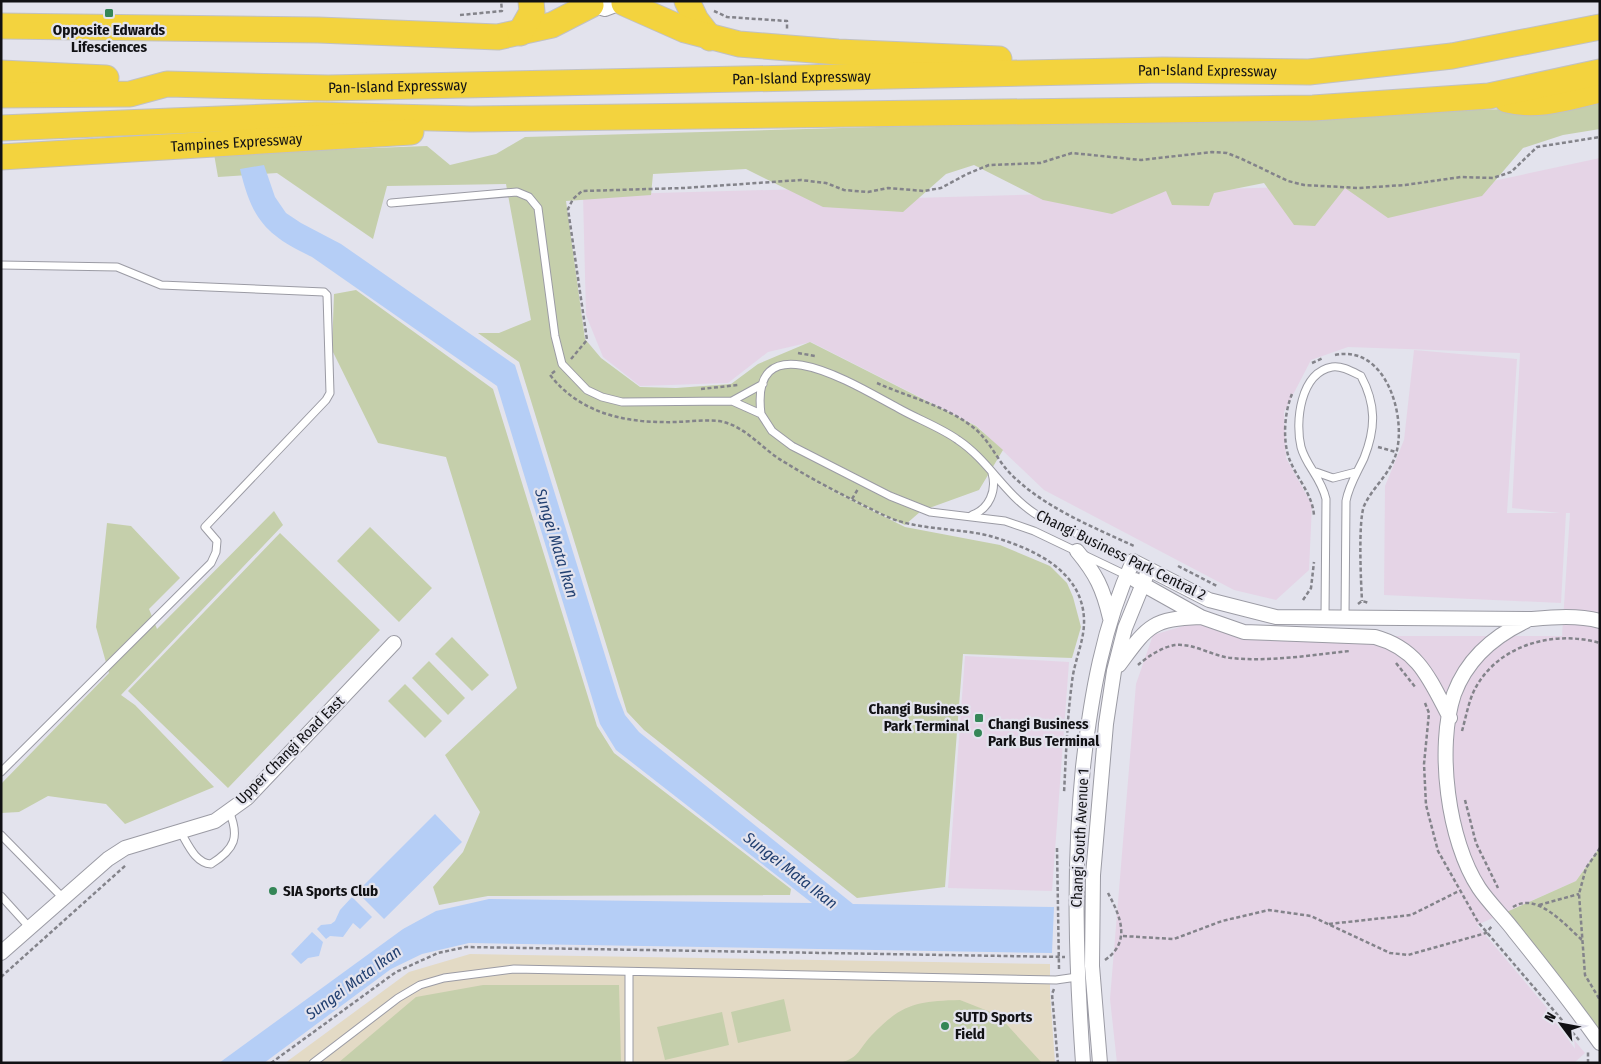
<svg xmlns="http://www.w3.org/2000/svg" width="1601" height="1064" font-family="'Fira Sans Condensed',sans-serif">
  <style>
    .industrial { fill: #e5d4e6 }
    .education { fill: #e3dac5 }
    .green { fill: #c5cfab }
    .water { fill: #b5cef6 }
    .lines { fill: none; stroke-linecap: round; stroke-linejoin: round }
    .service-casing { stroke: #9b9ba4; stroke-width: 9 }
    .minor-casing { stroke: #9b9ba4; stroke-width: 16 }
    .motorway-casing { stroke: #c1c1c2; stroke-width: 27 }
    .path { stroke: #83838a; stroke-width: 2.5; stroke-dasharray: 4 2.5; stroke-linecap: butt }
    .service { stroke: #fff; stroke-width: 7 }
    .minor { stroke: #fff; stroke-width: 14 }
    .motorway { stroke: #f3d33e; stroke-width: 25 }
    .poi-dot { fill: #348657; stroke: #e3e3ed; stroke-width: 2 }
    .labels { text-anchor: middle; stroke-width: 4.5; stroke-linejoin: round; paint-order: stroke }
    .poi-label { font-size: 15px; font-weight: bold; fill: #111114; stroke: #e3e3ed; text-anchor: start }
    .street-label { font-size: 15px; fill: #111114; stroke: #e3e3ed }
    .water-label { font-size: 16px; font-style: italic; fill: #224071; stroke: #e3e3ed }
  </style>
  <rect width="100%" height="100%" fill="#e3e3ed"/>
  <path class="industrial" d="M1600,158V846L1576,881L1477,925L1585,1053L1574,1063H1117L1110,999L1136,684L1153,635L1197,622L1240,636H1562L1570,513H1566L1561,603L1384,595L1385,486L1404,440L1414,350L1517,359L1507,513H1560L1512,508L1520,353L1348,347L1311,360L1284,412L1286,458L1312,505L1309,570L1276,600L1234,590L1044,490L977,426L811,342L768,352L728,383L640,386L603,357L586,315L583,195L804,189L843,200L1493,181Z
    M965,656L1069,662L1052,891L948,888Z"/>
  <path class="education" d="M470,954L1050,964V993L1055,1063H285L409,972Z"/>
  <path class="green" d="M1600,95V129L1563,135L1523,148L1482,196L1388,218L1345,188L1315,226L1294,225L1264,183L1214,193L1209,206L1172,205L1166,191L1112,214L1043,200L974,165L946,174L903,212L823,207L746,169L653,174L651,195L566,201L585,339L601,358L640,387L676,388L731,384L758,364L810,342L976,426L1003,450L979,490L921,511L905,525L811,480L905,527L1000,545L1050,566L1067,583L1073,597L1081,627L1072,658L963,654L945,887L857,898L644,730L627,712L519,362L478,333H499L531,320L506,184L387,186L373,239L277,173L218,177L214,154L427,146L450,165L496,154L525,137L1547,108Z
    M356,290L493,389L597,726L614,753L791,889L790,895L488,896L439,905L433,887L463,852L480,812L445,755L517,688L446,457L378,443L332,350L334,294Z
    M274,511L283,525L121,695L135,705L214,787L125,824L106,804L48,796L19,812L1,813V784L109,673L96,627L107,523L131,526L180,578L149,609L157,629Z
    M370,527L432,588L399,622L337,561Z
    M280,533L380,630L228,788L128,691Z
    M452,637L489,675L472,691L435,654Z
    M429,661L465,698L448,715L412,678Z
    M405,684L442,721L425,738L388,701Z
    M1600,847V1042L1502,914L1576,881Z
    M483,985H619L621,1063H338L416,997Z
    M784,999L791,1031L738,1043L731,1012Z
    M960,1000L998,1015L1042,1063H840C860,1057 858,1050 871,1036C901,1004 917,1001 960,1000Z
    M722,1012L729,1045L665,1060L657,1027Z"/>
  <path class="water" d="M264,165L275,197L286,213L301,223L341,244L515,365L618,697L625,715L639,732L853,904L1054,907L1052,953L469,943L422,954L391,969L264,1063H219L403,929L436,911L489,899L812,903L616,750L600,724L497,386L312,257C266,235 252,220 240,169Z
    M435,814L462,842L384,919L357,892Z
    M352,897L372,917L360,929L353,923L343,937L330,936L326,939L317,929L321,925L331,924L335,921L340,910Z
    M312,932L323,942L319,956L308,958L301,964L291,954Z"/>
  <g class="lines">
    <g class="service-casing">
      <path id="service" d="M391,203L517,192L529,197L538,208L555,336L562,364L587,390L602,397L622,402L732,401L761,414L772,431L792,446L890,496L930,512L1005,521L1034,531L1126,575
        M1,265L117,267L161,285L324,292L327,295L330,393L326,400L205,527L217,541L216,552L211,563L1,772
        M732,401L763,384
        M761,414C749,317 860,388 898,408C917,419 940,427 958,440C988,460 1004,493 1034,513C1043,519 1055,523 1065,528C1087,539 1110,550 1133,561
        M1316,472L1333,478L1356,472
        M972,515C989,509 997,491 992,473
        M1325,617L1326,499C1321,477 1306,466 1301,447C1295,422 1300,373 1332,367C1341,365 1353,372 1361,376C1376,404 1376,428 1364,458C1357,473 1349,485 1346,501L1345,618
        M180,831C188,844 195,863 211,864C235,849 240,837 229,811
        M1,835L64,899
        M1,896L30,928
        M313,1063L398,998L420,985L444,978L514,969L1056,980L1077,977
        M629,1063V973"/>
    </g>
    <g class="minor-casing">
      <path id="minor" d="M584,3L605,9L626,1
        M1077,551C1096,574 1103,588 1110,618
        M1135,580L1201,617L1244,632L1375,637C1419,649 1430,680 1450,718
        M1526,621C1494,636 1467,659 1454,694C1436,748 1448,841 1479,888C1489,903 1504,917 1515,932C1544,968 1573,1005 1600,1043
        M1119,665C1148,626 1151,619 1200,617
        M1,953L108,859L125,848L215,821L247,798L394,643
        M1083,1063C1076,962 1073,868 1083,767C1091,696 1103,626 1133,561L1209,600L1276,617L1532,619C1554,617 1578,615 1600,621
        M1100,1063L1092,966L1093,875L1106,724L1114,671L1125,628L1149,569"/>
    </g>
    <g class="motorway-casing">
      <g id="motorway">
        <path d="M687,1L696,20L710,38"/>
        <path d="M624,3L685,30L739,44L838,52L999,59"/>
        <path d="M1,26L318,30L498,37L552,25L591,5"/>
        <path d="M520,33L532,12L531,1"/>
        <path d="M1,73L106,78"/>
        <path id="s1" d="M1,95L130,94L167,84L328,88L1163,70L1309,72L1452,56L1600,27"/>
        <path d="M1507,100C1538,108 1569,97 1600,90"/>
        <path d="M1,128L316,115L471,119L1313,108L1489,96L1600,72"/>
        <path id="s2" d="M1,157L411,132"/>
      </g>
    </g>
    <path class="path" d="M714,11L727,17L787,21V30
      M460,15L502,11L501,1
      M798,353L815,356
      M1335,355C1386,344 1407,417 1396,454C1390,474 1372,488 1364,506C1358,522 1361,583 1362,601
      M571,359L587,340L568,209L573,199L582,191L684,188L801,180L826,183L844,190L868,192L888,188L924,191L941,188L967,174L989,165L1040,163L1072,153L1141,160L1212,152L1227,153L1242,159L1288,181L1304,185L1359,188L1405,185L1461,177L1493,178L1511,172L1537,147L1600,137
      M1312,363L1323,358
      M555,371L550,375C578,411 620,422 663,422C681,423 701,419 719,421C747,426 762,450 786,463C816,482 849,498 881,514C915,531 954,527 990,536C1031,548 1082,569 1084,619C1085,640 1074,661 1072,682C1067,719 1066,756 1064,793
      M877,383C908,397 947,406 974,428C988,439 996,457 1007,470C1040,506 1091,526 1134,546
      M701,389L738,385
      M1292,394C1284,413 1282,444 1291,463C1299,481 1313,496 1314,516
      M1378,447L1396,452
      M852,499L858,489
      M1178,566L1217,586
      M1303,600L1311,588L1314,562
      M1358,604L1362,601L1369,603
      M1396,663L1416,688
      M1138,665C1147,657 1162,647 1175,645C1194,643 1212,656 1231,658C1270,662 1311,655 1350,651
      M1425,703L1429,713L1424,764L1426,805L1438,851L1478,922L1579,1040
      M1462,731C1466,717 1469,699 1476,687C1500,644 1555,630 1600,643
      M1465,800L1476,843L1498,888
      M1057,848L1059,969
      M1600,848L1586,868L1579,894L1585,975L1600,1000
      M1539,905L1579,894
      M1513,907C1537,891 1566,926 1582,940
      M1329,924L1411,915L1459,891
      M1123,936L1174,939L1222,921L1269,910L1311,916L1390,953L1408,955L1486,933L1492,926
      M1105,960C1131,942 1121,917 1108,893
      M1,977L126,865
      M1054,989L1052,994L1058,1063
      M271,1063L396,972L438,953L466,947L1065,957
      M1588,1063V1052"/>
    <use href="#service" class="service"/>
    <use href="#minor" class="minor"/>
    <use href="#motorway" class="motorway"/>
  </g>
  <g class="poi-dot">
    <rect x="104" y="8" width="10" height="10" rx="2.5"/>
    <rect x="974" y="713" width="10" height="10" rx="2.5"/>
    <circle cx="978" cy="733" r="5"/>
    <circle cx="273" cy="891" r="5"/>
    <circle cx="945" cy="1026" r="5"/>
  </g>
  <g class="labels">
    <g class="poi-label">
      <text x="109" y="35" text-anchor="middle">Opposite Edwards<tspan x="109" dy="17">Lifesciences</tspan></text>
      <text x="969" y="714" text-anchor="end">Changi Business<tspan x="969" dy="17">Park Terminal</tspan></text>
      <text x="988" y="729">Changi Business<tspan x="988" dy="17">Park Bus Terminal</tspan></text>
      <text x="283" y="896">SIA Sports Club</text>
      <text x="955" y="1022">SUTD Sports<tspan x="955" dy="17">Field</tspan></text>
    </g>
    <g class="street-label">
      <text dy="5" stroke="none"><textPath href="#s1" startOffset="1208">Pan-Island Expressway</textPath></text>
      <text dy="5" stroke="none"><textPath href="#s1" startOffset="802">Pan-Island Expressway</textPath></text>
      <text dy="5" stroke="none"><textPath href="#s1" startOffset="398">Pan-Island Expressway</textPath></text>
      <text dy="5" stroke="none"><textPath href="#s2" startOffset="236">Tampines Expressway</textPath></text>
      <text transform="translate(1121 555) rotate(26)" y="5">Changi Business Park Central 2</text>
      <text transform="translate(290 750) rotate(-45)" y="5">Upper Changi Road East</text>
      <text transform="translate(1080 838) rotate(-87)" y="5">Changi South Avenue 1</text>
    </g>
    <g class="water-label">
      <text transform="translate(557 543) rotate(73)" y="6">Sungei Mata Ikan</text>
      <text transform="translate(791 870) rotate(38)" y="6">Sungei Mata Ikan</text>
      <text transform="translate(353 982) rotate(-36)" y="6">Sungei Mata Ikan</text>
    </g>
  </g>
  <rect width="1601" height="1064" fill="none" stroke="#111114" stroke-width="5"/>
  <g transform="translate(1561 1024) rotate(302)" stroke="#e3e3ed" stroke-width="4" paint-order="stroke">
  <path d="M0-4L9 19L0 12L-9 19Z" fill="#111114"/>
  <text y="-8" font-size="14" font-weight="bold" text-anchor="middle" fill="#111114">N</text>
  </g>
</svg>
